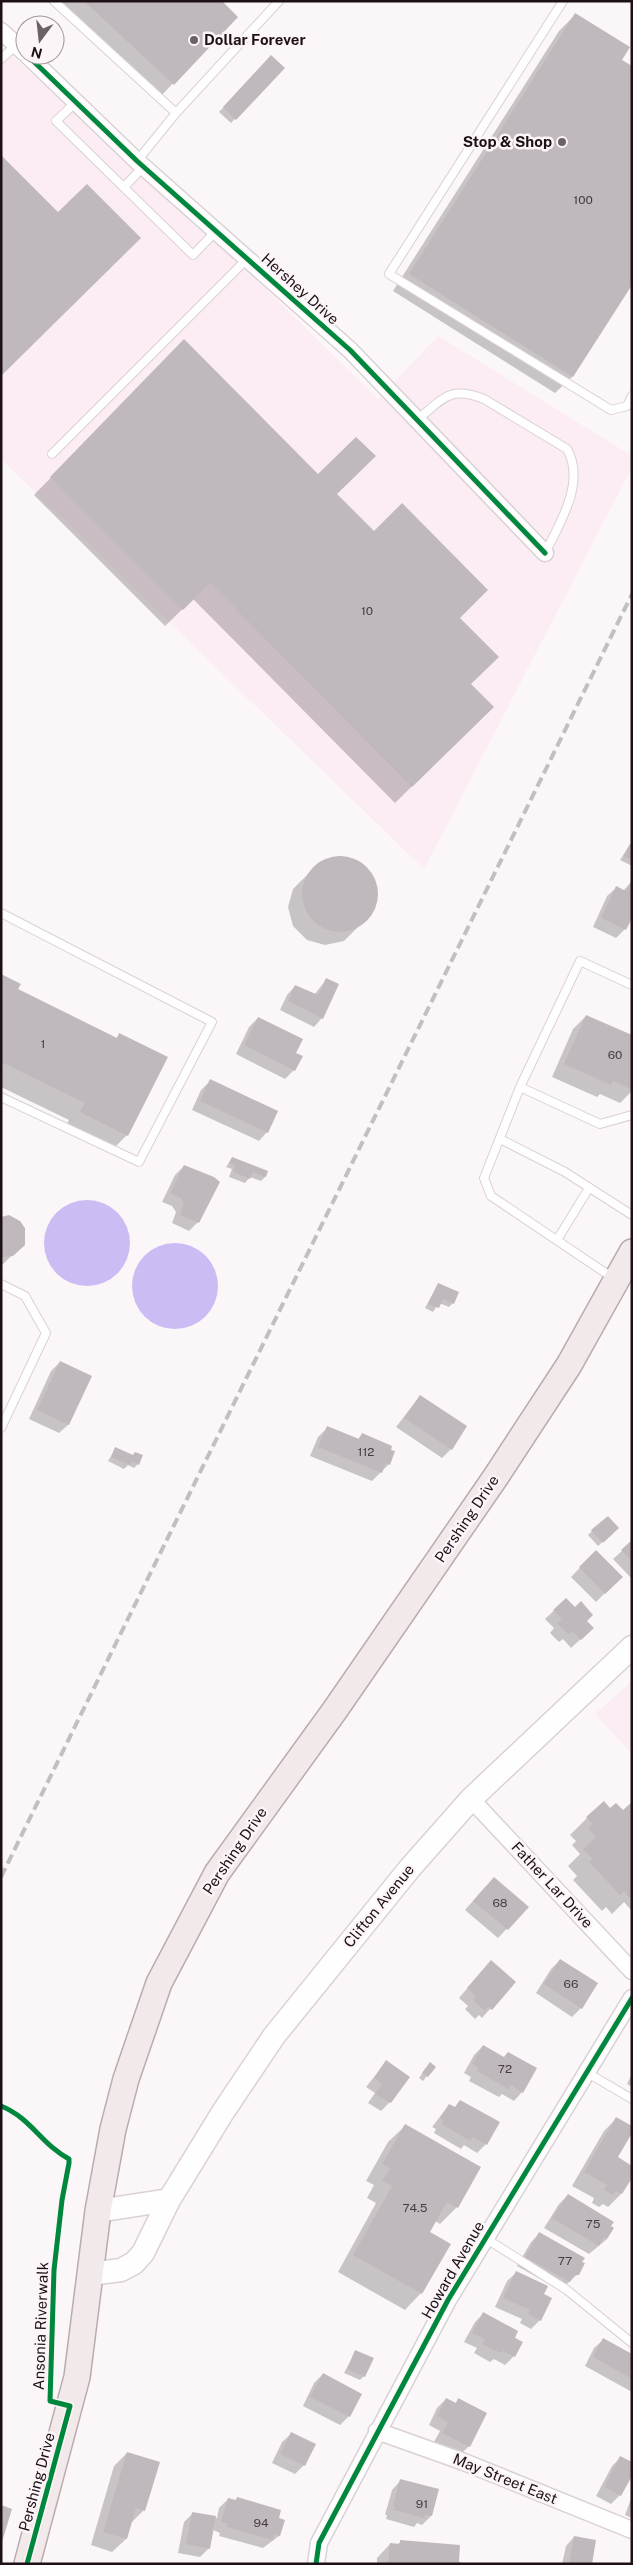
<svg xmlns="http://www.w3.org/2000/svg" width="633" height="2565" font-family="'Public Sans',sans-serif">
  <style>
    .built { fill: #fcecf3 }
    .water { fill: #cbbdf3 }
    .shadow { fill: #0003 }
    .building { fill: #bfb9be }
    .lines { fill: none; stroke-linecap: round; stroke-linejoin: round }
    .lane-casing { stroke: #dad1d5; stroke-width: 10 }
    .street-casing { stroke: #dad1d5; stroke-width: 19 }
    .secondary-casing { stroke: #dad1d5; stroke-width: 25 }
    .primary-casing { stroke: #bbabad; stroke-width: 28 }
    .lane { stroke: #fefefe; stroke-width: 8 }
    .street { stroke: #fefefe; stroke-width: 16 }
    .secondary { stroke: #fefefe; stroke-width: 22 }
    .primary { stroke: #f2e9ea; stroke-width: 25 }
    .rail { stroke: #c1c0c0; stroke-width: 4; stroke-dasharray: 10 5; stroke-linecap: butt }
    .cycleway-casing { stroke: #fcf5f8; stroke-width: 8 }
    .cycleway { stroke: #00873e; stroke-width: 5 }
    .poi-dot { fill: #6b6166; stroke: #fcf5f8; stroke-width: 2 }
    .labels { text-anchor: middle; stroke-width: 5; stroke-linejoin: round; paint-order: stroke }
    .number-label { font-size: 12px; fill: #463b41 }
    .poi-label { font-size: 15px; font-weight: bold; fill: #1d1117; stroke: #fcf5f8; text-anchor: start }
    .street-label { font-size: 15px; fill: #1d1117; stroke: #fcf5f8 }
  </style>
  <rect width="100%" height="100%" fill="#fbf6f8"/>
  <path class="built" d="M1,46L216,240L378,399L438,336L632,456V467L424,869L1,459Z
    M632,1681V1754L595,1714Z"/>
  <path class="water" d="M44 1243a43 43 0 1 1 86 0a43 43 0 1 1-86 0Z
    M132 1286a43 43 0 1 1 86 0a43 43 0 1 1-86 0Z"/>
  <path class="shadow" d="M58,1H220L236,17L160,97Z
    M576,14L620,60L632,68V287L630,286L572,377L555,393L393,291L559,31Z
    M271,57L284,68L231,123L219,112Z
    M167,358L336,494L458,618L470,684L492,707L395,803L193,599L165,626L34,495Z
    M630,845L632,846V866L620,860Z
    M340,856L359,861L372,875L377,894L372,913L344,941L325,945L307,940L293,926L288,907L293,889L321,861Z
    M632,881L625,929L616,938L593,927L607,896L616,888L623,891Z
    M1,975L16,990L115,1039L120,1035L127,1135L110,1152L64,1129L69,1120L1,1087Z
    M326,980L322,1018L314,1027L280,1010L287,995L295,986L314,995Z
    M586,1016L632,1042V1091L620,1103L600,1094L597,1097L552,1077L573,1029Z
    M258,1018L294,1053V1070L285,1079L236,1054L249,1027Z
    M210,1081L267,1132L259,1141L192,1110L201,1090Z
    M232,1158L267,1172L265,1177L261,1181L250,1177L245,1183L229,1177L232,1169L226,1167Z
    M184,1166L198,1222L189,1231L172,1223L176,1212L172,1206L162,1202L175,1175Z
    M1,1218L24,1244L1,1266Z
    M438,1284L453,1303L449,1307L439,1303L433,1312L425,1308Z
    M60,1362L91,1377L68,1425L59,1433L29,1419L51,1371Z
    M420,1396L451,1449L442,1458L396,1427Z
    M327,1428L357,1440L362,1435L389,1451V1464L372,1481L310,1456L318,1437Z
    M116,1448L132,1456L135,1453L138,1464L134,1468L128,1465L124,1469L108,1461Z
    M592,1531L613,1532L598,1546L588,1535Z
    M632,1542V1579L613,1559Z
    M596,1551L621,1577L596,1602L571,1577Z
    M566,1599L585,1621L583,1637L571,1648L563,1639L559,1642L550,1633L554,1628L545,1619Z
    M632,1804V1911L624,1902L612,1914L606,1907L602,1911L573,1880L577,1876L568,1866L580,1854L572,1845L576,1841L570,1835L587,1818L610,1810L623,1812Z
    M485,1887L527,1907L498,1938L465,1910Z
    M560,1960L581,2008L572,2017L536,1993L551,1969Z
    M482,1971L514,1982L482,2018L479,2015L475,2019L465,2009L468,2006L459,1998Z
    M483,2046L522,2092L514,2101L502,2094L499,2097L469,2081L471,2077L464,2073L474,2055Z
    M386,2062L390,2102L381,2111L368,2103L375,2093L366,2087Z
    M434,2067L423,2081L419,2078L426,2068Z
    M632,2074V2087L627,2084Z
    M449,2105L498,2123L486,2144L477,2153L464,2145L461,2149L434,2133L436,2129L432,2127Z
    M617,2118L616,2158L621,2194L608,2207L603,2204L599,2207L592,2203L594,2198L572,2186L604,2131Z
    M405,2126L457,2207L440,2224L435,2221L428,2233L421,2293L405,2310L338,2272L376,2203L367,2198L374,2185L366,2181L388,2142Z
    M568,2195L607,2239L589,2254L544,2228L559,2204Z
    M540,2233L578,2274L560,2290L517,2266L531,2242Z
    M516,2273L542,2295L540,2320L531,2329L520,2323L522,2319L495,2307L507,2281Z
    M483,2314L521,2342L514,2356L505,2365L494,2359L490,2362L474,2353L477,2348L464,2342L475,2322Z
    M603,2340L632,2355V2392L585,2366L594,2348Z
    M356,2351L364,2376L360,2380L344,2373Z
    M323,2374L349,2416L340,2425L303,2406L314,2383Z
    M446,2399L455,2404L459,2400L469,2446L460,2455L434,2442L440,2431L429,2425L437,2408Z
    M291,2434L304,2465L295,2474L272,2463L282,2442Z
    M127,2453L144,2510L131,2523L126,2539L112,2552L91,2545L114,2466Z
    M621,2457L620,2495L611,2504L596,2496L612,2466Z
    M400,2481L431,2516L422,2525L417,2523L414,2527L386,2519L387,2515H385L392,2490Z
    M632,2496V2518L625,2515Z
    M228,2499L235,2501L237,2499L283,2520L279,2536L263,2548L219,2536L220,2533L213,2530L209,2548L200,2557L178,2553L184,2522L193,2513L217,2518L219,2508Z
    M574,2537L590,2564H562L566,2546Z
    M400,2542L457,2563L465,2564H377V2558L390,2544L397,2545Z
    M240,2563L263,2564H239Z"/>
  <path class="building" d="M84,1H222L238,17L174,85Z
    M575,13L630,47L622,60L632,66V285L573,377L409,274Z
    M271,55L285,68L236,120L223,107Z
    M1,155L58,212L87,184L141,238L1,376Z
    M184,339L318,474L356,437L376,456L337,494L374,531L402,503L488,590L460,618L499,657L471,684L494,707L412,787L210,583L183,610L50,477Z
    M630,844L632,845V860L623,856Z
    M302 894a38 38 0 1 1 76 0a38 38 0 1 1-76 0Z
    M632,880V918L626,930L601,918L616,886L626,891Z
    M1,974L21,984L18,989L117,1038L119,1033L168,1057L128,1136L80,1112L85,1103L1,1062Z
    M326,978L339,984L323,1019L288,1001L295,985L318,995Z
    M586,1015L632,1035V1090L613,1081L611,1085L564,1064Z
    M258,1017L303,1039L296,1053L303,1056L295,1071L244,1045Z
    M210,1079L278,1111L268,1133L200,1101Z
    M232,1157L268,1171L266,1177L253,1172L250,1179L233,1172L235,1165L229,1163Z
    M184,1165L214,1177L220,1182L199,1223L180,1215L184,1203L181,1198L170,1193Z
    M9,1215L20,1221L25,1228V1245L13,1256L1,1257V1217Z
    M438,1283L459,1292L454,1304L443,1299L439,1308L428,1304Z
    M60,1361L92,1376L69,1425L37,1410Z
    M420,1395L467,1426L452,1450L404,1418Z
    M327,1426L359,1439L362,1433L392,1446L391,1450L395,1451L390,1465L386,1463L382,1473L318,1447Z
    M115,1447L133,1455L135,1452L143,1455L139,1465L132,1461L130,1465L111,1457Z
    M608,1516L619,1528L603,1543L591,1530Z
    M632,1540V1561L621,1550Z
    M596,1550L623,1577L605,1594L579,1567Z
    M566,1598L575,1607L581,1601L593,1615L587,1621L594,1628L581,1640L572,1631L568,1634L557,1623L562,1619L553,1610Z
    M604,1801L610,1808L616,1803L623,1810L632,1802V1896L629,1898L624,1891L620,1895L589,1862L593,1859L583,1849L596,1837L588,1828L593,1824L586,1817Z
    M494,1877L529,1907L508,1930L473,1901Z
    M560,1959L598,1983L582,2009L544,1984Z
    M491,1960L516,1982L492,2010L488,2007L485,2011L473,2000L476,1996L467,1988Z
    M483,2045L504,2057L508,2052L537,2068L523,2093L511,2085L508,2089L477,2071L479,2068L472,2064Z
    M386,2060L410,2077L391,2103L375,2094L382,2084L374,2078Z
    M430,2062L436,2067L428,2077L422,2073Z
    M460,2100L500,2122L487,2145L473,2137L470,2141L442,2124L444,2120L440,2118L449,2104L455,2107Z
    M616,2117L632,2126V2133L618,2157L632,2166V2178L622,2194L615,2191L613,2195L604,2190L607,2185L584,2172Z
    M405,2124L481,2167L458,2208L447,2202L430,2232L451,2244L422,2294L353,2255L392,2186L382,2181L390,2168L382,2164Z
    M568,2194L614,2222L611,2226L614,2228L607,2239L604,2237L599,2246L552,2218Z
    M539,2232L585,2258L582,2262L585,2263L579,2275H574L570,2282L525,2257Z
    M516,2271L548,2286L544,2294L552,2298L541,2321L528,2314L530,2310L503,2298Z
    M483,2312L518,2331L515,2338L523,2342L515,2357L503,2351L500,2353L482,2344L485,2339L472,2333Z
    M603,2338L632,2354V2379L593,2357Z
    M355,2350L374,2358L365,2377L347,2369Z
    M323,2373L362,2394L350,2417L310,2397Z
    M446,2398L456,2403L458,2398L487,2413L470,2447L442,2433L448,2422L437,2416Z
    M291,2432L316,2444L305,2466L280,2454Z
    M127,2452L160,2462L145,2511L136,2508L127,2539L103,2532Z
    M620,2456L632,2462V2476L621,2496L604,2487Z
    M400,2479L439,2489L432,2516L425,2515L424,2518L394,2510L395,2507L393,2506Z
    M237,2497L281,2510L279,2518L285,2520L280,2536L274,2534L273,2540L227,2527L228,2524L221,2522L228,2498L236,2500Z
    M1,2505L12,2509L2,2542H1Z
    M192,2512L216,2516L210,2549L186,2544Z
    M574,2536L596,2540L592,2564H569Z
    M400,2540L460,2545L459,2562L465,2564H388L390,2543L400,2544Z"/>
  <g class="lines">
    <g class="lane-casing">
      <path id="lane" d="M54,1L176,113
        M563,1L389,274L611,410L627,406L632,396
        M1,59L16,45
        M76,102L56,121L193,255L216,231
        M137,161L176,113L279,1
        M124,187L143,167
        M417,420C443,399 449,385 484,399L567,449C586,482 560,523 545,553
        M52,454L247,259
        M1,913L212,1022L139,1162L1,1097
        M520,1087L600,1124L632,1115
        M500,1139L565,1172L632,1215
        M557,1240L589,1188
        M613,1278L491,1196L484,1178L520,1087L580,961L632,985
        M1,1284L25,1296L46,1333L1,1428
        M586,2072L632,2099
        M485,2238L567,2290L632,2343"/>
    </g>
    <g class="street-casing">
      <path id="street" d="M1,31L25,53
        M27,55L137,161L350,350L545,553
        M471,1799L632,1971
        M377,2431L464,2462L632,2530
        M316,2564L319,2543L448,2300L632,1998"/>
    </g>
    <g class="secondary-casing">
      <path id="secondary" d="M98,2211L169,2200
        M90,2274L121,2270L134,2263L143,2253L169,2200L223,2112L274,2036L410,1868L471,1799L632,1647"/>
    </g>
    <g class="primary-casing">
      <path id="primary" d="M27,2564L77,2377L98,2211L113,2129L126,2079L159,1983L217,1873L335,1710L495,1478L569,1365L632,1252"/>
    </g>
    <use href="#lane" class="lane"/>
    <use href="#street" class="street"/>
    <use href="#secondary" class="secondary"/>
    <use href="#primary" class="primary"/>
    <path class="rail" d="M1,1877L632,594"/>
    <g class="cycleway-casing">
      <path id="cycleway" d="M27,55L137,161L350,350L545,553
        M1,2106C31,2118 41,2144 69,2159V2163L62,2200L54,2270L50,2401L70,2406L27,2564
        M316,2564L319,2543L448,2300L632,1998"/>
    </g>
    <use href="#cycleway" class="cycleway"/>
  </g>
  <g class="poi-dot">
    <circle cx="194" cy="40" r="5"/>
    <circle cx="562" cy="142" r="5"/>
  </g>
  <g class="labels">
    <g class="number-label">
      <text x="583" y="204">100</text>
      <text x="367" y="615">10</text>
      <text x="43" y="1048">1</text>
      <text x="615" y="1059">60</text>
      <text x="366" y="1456">112</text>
      <text x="500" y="1907">68</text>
      <text x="571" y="1988">66</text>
      <text x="505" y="2073">72</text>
      <text x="415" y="2212">74.5</text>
      <text x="593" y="2228">75</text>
      <text x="565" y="2265">77</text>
      <text x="422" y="2508">91</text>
      <text x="261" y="2527">94</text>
    </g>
    <g class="poi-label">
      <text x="204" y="45">Dollar Forever</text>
      <text x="552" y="147" text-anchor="end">Stop &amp; Shop</text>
    </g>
    <g class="street-label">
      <text transform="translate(300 289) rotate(42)" y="5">Hershey Drive</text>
      <text transform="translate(467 1519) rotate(-56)" y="5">Pershing Drive</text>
      <text transform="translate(235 1851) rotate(-56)" y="5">Pershing Drive</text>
      <text transform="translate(552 1885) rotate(47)" y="5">Father Lar Drive</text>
      <text transform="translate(379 1906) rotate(-51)" y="5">Clifton Avenue</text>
      <text transform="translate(453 2270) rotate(-60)" y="5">Howard Avenue</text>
      <text transform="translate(41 2326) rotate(-88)" y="5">Ansonia Riverwalk</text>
      <text transform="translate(505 2479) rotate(22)" y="5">May Street East</text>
      <text transform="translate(37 2482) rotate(-75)" y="5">Pershing Drive</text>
    </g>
  </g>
  <rect width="633" height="2565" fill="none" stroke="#1d1117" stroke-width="5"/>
  <g transform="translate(40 40) rotate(195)"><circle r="24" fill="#fcf5f8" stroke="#a39a9e"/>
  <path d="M0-4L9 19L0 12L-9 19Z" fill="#6b6166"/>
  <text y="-8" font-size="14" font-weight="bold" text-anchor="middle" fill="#1d1117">N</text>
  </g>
</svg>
